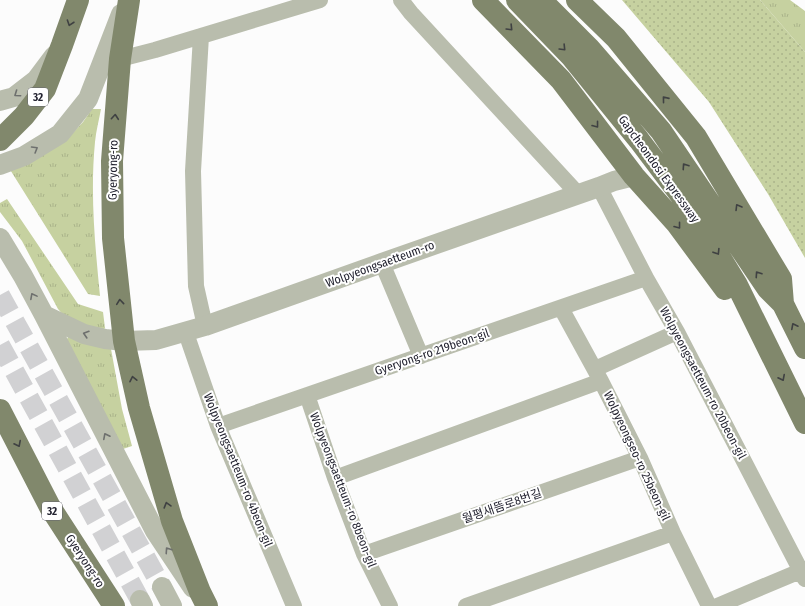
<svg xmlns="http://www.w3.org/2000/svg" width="805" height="606" font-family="'Fira Sans Condensed','Noto Sans KR',sans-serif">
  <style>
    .grass { fill: url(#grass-tufts) }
    .park { fill: url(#park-dots) }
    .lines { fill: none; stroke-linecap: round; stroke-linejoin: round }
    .tertiary-tunnel { stroke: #d1d1d3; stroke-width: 20; stroke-dasharray: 20 10; stroke-linecap: butt }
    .minor { stroke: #b9bdad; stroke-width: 16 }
    .tertiary { stroke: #b9bdad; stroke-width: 20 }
    .primary { stroke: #81886c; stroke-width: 22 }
    .oneway { stroke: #3f4142 }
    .oneway2 { stroke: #6e706e }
    .labels { text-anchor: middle; stroke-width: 4; stroke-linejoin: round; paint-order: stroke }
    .shield { fill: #fff; stroke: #65656e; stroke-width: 1 }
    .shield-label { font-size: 11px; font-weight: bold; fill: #232330 }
    .street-label { font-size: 12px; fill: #232330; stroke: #fff }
  </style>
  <defs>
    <pattern id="grass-tufts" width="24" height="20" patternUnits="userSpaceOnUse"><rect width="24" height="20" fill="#c6d1a0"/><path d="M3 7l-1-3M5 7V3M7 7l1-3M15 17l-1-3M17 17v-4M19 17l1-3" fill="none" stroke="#aab38a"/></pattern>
    <pattern id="park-dots" width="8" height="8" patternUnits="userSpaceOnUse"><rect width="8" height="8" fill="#c6d1a0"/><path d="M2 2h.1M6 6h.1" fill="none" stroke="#aab38a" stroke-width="1.8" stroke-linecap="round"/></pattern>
  </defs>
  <rect width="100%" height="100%" fill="#fcfcfc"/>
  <path class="grass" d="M760,0H790L805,11V52Z
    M92,109H101C99,120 96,131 95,142C90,194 95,245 100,296L88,294L9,168L68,138L83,122Z
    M7,199L78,304L103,312L105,328L101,333L65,317L58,309L22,241L0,212V203Z
    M69,334L111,349L122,409L132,446L123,449L66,342Z"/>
  <path class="park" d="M622,0H760L805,52V258L768,194L709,102Z"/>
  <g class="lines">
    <path class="tertiary-tunnel" d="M0,295L162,587
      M0,345L140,600"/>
    <path class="minor" d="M401,0L411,13L578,194
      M201,36L193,171L196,286L205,326
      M120,59L155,50L320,0
      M599,187L646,278L677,332L805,579
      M382,263L421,356
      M561,308L601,381L640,458L673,533L709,606
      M186,333L218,426L294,606
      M595,369L677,332
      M307,395L335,478L364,554L390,606
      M218,426L646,278
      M335,478L601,381
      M364,554L640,458
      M466,606L673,533
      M717,606L805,569"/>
    <path class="tertiary" d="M0,101L14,97L36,80L54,56
      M0,165L24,156L60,134L88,99L121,14
      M0,238L23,276L44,315L155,531L193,588
      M44,315L84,334L105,339L124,341L156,340L205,326L382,263L599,187L614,181L634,176
      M162,587L172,606
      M140,600L143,606"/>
    <path class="primary" d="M129,0L120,59L112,161L113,238L124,341L139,408L172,521L200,592L207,606
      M483,0L561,80L634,176L677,224L725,289
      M517,0L571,56L639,140L688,205L737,285L805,423
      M541,0L589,48L661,131L768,289L783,304L805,348
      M577,0L616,38L696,137L781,279L783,304
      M0,140L24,116L45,89L62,45L78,0
      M0,410L50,507L114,606"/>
  </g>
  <defs><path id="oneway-chevron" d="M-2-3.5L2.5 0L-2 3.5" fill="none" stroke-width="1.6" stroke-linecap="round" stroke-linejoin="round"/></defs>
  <g class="oneway">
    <use href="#oneway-chevron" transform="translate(70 23) rotate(109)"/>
    <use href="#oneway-chevron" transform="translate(510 28) rotate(46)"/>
    <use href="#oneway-chevron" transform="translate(563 48) rotate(46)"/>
    <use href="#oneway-chevron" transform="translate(665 99) rotate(-129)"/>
    <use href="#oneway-chevron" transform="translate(115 117) rotate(-85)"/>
    <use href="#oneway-chevron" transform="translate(596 125) rotate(52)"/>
    <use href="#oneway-chevron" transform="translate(685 166) rotate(-124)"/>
    <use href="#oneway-chevron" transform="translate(738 207) rotate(-121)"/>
    <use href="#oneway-chevron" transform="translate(678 226) rotate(52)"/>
    <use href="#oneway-chevron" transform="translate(717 252) rotate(58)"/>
    <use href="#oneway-chevron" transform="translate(758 274) rotate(-124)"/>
    <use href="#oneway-chevron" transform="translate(120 302) rotate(-96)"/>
    <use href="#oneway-chevron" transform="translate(794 326) rotate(-117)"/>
    <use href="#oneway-chevron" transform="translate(782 378) rotate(63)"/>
    <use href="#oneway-chevron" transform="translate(133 379) rotate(-102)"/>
    <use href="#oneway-chevron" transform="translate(18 444) rotate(63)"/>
    <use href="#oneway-chevron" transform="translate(167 505) rotate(-106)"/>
  </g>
  <g class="oneway2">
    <use href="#oneway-chevron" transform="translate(17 94) rotate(145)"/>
    <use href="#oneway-chevron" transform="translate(35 149) rotate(-31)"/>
    <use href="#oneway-chevron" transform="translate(33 296) rotate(-118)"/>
    <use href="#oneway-chevron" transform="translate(86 334) rotate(-163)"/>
    <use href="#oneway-chevron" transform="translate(106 436) rotate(-117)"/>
    <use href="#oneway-chevron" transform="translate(168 550) rotate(-124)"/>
  </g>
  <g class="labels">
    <g class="shield">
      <rect x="28" y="88" width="20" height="18" rx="3"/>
      <rect x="42" y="502" width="20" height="18" rx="3"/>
    </g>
    <g class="shield-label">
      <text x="38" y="101">32</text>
      <text x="52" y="515">32</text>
    </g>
    <g class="street-label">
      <text transform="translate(659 169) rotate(54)" y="4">Gapcheondosi Expressway</text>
      <text transform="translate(113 170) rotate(-89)" y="4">Gyeryong-ro</text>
      <text transform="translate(380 264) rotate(-20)" y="4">Wolpyeongsaetteum-ro</text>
      <text transform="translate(432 352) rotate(-19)" y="4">Gyeryong-ro 219beon-gil</text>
      <text transform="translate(703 383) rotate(62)" y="4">Wolpyeongsaetteum-ro 20beon-gil</text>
      <text transform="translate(637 456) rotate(65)" y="4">Wolpyeongseo-ro 25beon-gil</text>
      <text transform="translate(238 470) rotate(68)" y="4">Wolpyeongsaetteum-ro 4beon-gil</text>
      <text transform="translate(343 490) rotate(69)" y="4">Wolpyeongsaetteum-ro 8beon-gil</text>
      <text transform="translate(502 506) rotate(-19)" y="4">월평새뜸로8번길</text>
      <text transform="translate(85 561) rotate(57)" y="4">Gyeryong-ro</text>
    </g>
  </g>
</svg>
